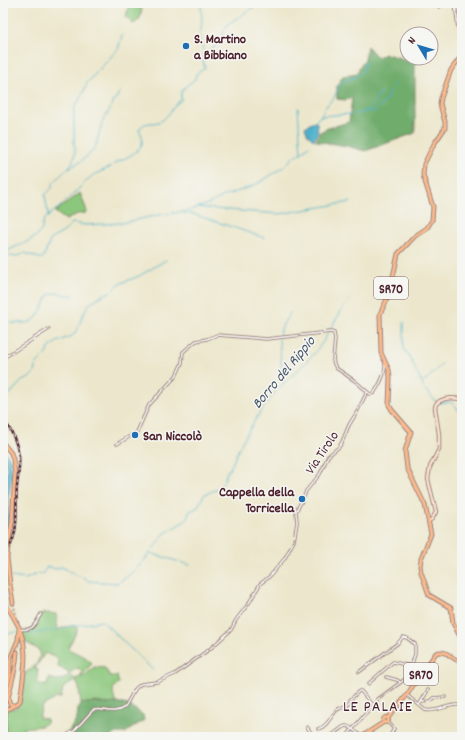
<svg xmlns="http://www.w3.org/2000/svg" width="465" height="740" font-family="Dekko,sans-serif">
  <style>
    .green { fill: #8bc77c; stroke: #6a7354; fill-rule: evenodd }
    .forest { fill: #70ac6c; stroke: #5d664c }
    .water { fill: #4cb0cb; stroke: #4b687b }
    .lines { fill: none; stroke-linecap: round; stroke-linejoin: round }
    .stream { stroke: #4cb0cb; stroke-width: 1 }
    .primary-tunnel { stroke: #ccbfac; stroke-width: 3; stroke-dasharray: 3 1.5; stroke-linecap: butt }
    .street-casing { stroke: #9b837c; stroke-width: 3.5 }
    .secondary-casing { stroke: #9b837c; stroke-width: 4.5 }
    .primary-casing { stroke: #9b837c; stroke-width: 5 }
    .street { stroke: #fff; stroke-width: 1.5 }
    .secondary { stroke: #fde3d1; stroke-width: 2.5 }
    .primary { stroke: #fbba8d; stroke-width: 3 }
    .rail-casing { stroke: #4a1f2b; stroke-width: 2.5 }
    .rail { stroke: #f6f6f2; stroke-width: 1; stroke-dasharray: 3; stroke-linecap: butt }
    .primary-bridge-casing { stroke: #9b837c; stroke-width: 5; stroke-linecap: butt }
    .primary-bridge { stroke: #fbba8d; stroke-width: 3 }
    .poi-dot { fill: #1f6fb2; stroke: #f6f6f2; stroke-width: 1.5 }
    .labels { text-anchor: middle; stroke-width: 3; stroke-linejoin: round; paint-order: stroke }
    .shield { fill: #f6f6f2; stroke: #7e6067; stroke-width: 1 }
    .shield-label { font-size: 13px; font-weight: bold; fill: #4a1f2b }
    .poi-label { font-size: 14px; font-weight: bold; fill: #4a1f2b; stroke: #f6f6f2; text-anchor: start }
    .street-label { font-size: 14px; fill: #4a1f2b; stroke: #f6f6f2 }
    .water-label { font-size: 15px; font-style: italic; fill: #4b596b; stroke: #f6f6f2 }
    .quarter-label { font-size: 16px; letter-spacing: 1px; fill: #4a1f2b; stroke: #f6f6f2 }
  </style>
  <rect width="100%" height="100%" fill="#f6f6f2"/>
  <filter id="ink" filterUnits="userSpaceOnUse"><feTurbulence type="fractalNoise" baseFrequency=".025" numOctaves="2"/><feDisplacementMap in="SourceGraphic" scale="8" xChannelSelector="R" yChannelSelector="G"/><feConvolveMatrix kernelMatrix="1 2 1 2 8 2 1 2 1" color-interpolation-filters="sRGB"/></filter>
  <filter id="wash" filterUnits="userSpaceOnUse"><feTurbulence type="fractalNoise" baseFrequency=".012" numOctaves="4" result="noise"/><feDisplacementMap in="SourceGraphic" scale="16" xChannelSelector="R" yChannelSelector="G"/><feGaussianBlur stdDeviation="0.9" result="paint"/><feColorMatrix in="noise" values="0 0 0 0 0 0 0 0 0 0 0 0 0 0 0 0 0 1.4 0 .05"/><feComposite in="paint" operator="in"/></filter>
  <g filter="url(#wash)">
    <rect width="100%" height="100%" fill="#ece7cc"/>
    <path class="green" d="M129,3H135L142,9L139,20L133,24L126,17Z
      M80,193L87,211L86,213L77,214L66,220L55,212Z
      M45,613L56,614L58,630L64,627L77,625V631L68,648L70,650L85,657L92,663L81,677H83L94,667L105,668L110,676H118L117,677L119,683C110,689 113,694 117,703L107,704L88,703L81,704L79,688L76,680L63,688L61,698H57L42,706L39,718L47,719V722L41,726L23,728L27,737H6V719L7,710L16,708L20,704L26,672C34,669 41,660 40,651L27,643L25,644L22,634L23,631H30L41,614ZM45,653L58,659V667L68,671V676L75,669L79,668L82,672L80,677L75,679L71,676C62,680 58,681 49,678L46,686L37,683L38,670L35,668Z"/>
    <path class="forest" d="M367,46L377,57L386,54L415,62V133L365,151L347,146L316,141L320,132L328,128L349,122L352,98L346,100L337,99V86L343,76L356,74L365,59Z
      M95,702L107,704L117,703L129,705L143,715L144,720L125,733H117L110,737H72L69,731L77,719L78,709L81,704Z"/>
    <path class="water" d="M315,121L317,123L318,132L314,140C309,138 306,132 305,127Z
      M3,450L9,457L12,467V477L8,498L9,520L3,545V490L7,469L3,458Z"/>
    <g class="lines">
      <path class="stream" d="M201,3L202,22L200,37L204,53L203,60
        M298,108L301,153
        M364,112L371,107L381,93
        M354,114L368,111L374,112L384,103L394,84
        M321,116L351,114
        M316,121L322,114L324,109L334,97L342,82L357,76L363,71L365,61
        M113,165C126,156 152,150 139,130C144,120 153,125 161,121C169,117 172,106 181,100V92L185,87L195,79L196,74L205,68L203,61L205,56L212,48L216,46L228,24L260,3
        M68,168C74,163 77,151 74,144V109L84,91L87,83L118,49L122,35
        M69,168L80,162L91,153L96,145L102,123L120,91
        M65,202L93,175L111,167
        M199,207L202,208L279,214L351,202
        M183,213L193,214L265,238
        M48,217V214L45,195L52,188L53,183L67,169
        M3,254C13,246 27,244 36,236C45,229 41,226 44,220C45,218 60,207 63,204
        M3,256L6,255C14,257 17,257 25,253L39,258H43L51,239L65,231L72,223L87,225L122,223L159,215L187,211L208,204L224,196L251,187L267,178L286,165L293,157L301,153L309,146
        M404,322V349L408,354L422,383L423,387L436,402
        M11,323C34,323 34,324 45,303C46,301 47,297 49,295C56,290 66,297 73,295
        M329,331L343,308L350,299
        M279,336L283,324L290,313
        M279,339L283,383
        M423,383L442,364
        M3,401L22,381L29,378L35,372L37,363L45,355L51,346L57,342L72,336L77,331L82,317L88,305L99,297L112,291L119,284L139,276L166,260
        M439,403C454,400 452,403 462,414
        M241,444C252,425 262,407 277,390C294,372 317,356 328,333
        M186,520L190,511L197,508L204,495L219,488L224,481L227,471L230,469L240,446
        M150,553L190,565
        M3,573L8,575
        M11,577L26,579L34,575L42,574L47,567H51L54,569L62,567L76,575L85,578L88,581L117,583L127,577L144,561L164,534L185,521
        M457,592L462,593
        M21,632L33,634L35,633H40L46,631H55L67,627L102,621L153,670
        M3,636L11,633L17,632"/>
    </g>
  </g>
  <g filter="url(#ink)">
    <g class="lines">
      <path class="primary-tunnel" d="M13,603L19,627
        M17,652L19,638"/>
      <g class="street-casing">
        <path id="street" d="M455,3L458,28
          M439,7L446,3
          M3,358L49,329
          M117,444L137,432L149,405L176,376L182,363L183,352L196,341L207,339L217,335L266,339L331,332L334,333L335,339L333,360L334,364L336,368L355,381L370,394L374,393C379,386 386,373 385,364
          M20,629C33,632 35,624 41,614
          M386,677L397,680L400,682
          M408,677L414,683
          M368,684L393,662L411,666
          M408,696L425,710C437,713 447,704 458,705
          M421,702L428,690
          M419,705L421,702L431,701L434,698L445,697
          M388,722L394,729L389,737
          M307,727L314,737
          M318,729C328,726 330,717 337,710C341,707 345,707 349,704L350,700L359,691H361L372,705
          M368,733L379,737
          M63,737L74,731L93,710C105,707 111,716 125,707L132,694L136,688L141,684L157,682L175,674L211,648L231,630L236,620L249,603L260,584L270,576L285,558L294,541L297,522L296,511L303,499L306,491L320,474L328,456L339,447L342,442L349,425L357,412L367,392
          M329,737C348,725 342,720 361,736
          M346,737L378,699L408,677L415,654V644L407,638L403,637L398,643L359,672"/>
      </g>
      <g class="secondary-casing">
        <path id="secondary" d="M429,521L432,519L436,512L428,479L430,467L439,449V434L435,408L436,404C443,397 452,398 462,399"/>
      </g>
      <g class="primary-casing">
        <path id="primary" d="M462,55L451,70L441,98L440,104L445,122V128L434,144L424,164L423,175L433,207L432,220L427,228L415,236L398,254L389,295L380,314L381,353L389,370L390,377L389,405L392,410L411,432L405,451L407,468L425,505L431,534L421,559L420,566L421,572L429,595L451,608L453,623L462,640
          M3,443L11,453L13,459L15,474L12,523L8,545
          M3,550L8,538
          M10,585L13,603
          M3,602C8,606 11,612 14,618C31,645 24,671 20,701L17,704L6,710L4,726L5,737
          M16,662L17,652
          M5,699L6,691L10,675V659L18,640L19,629
          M13,705L10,704L8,698L15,669L16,660
          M3,708L5,698
          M383.5 720a2.5 2.5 0 1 1 5 0a2.5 2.5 0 1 1-5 0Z
          M388,718L407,695L414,684L436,653C448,648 452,662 462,661
          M361,737L384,722"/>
      </g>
      <use href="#street" class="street"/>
      <use href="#secondary" class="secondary"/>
      <use href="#primary" class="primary"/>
      <g class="rail-casing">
        <path id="rail" d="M3,419C12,430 17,443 19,456C20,466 18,477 17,487C15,508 20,529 9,548
          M3,558L5,555"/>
      </g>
      <use href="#rail" class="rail"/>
      <g class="primary-bridge-casing">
        <path id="primary-bridge" d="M8,545L7,558L10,585"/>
      </g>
      <use href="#primary-bridge" class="primary-bridge"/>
    </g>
  </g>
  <g class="poi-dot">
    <circle cx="186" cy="46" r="4"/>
    <circle cx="135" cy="435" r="4"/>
    <circle cx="302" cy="499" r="4"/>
  </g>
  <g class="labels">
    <g class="shield">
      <rect x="374" y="277" width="34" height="22" rx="3"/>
      <rect x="404" y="663" width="34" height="22" rx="3"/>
    </g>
    <g class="shield-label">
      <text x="391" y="293">SR70</text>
      <text x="421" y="679">SR70</text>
    </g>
    <g class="poi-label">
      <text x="194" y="43">S. Martino<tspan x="194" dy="16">a Bibbiano</tspan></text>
      <text x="143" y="440">San Niccolò</text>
      <text x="294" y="496" text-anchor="end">Cappella della<tspan x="294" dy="16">Torricella</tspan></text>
    </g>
    <g class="street-label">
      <text transform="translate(321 452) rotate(-56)" y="5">Via Tirolo</text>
    </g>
    <g class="water-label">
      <text transform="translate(283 372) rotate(-50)" y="5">Borro del Rippio</text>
    </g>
    <g class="quarter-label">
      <text x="378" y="711">LE PALAIE</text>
    </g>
  </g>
  <rect width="465" height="740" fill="none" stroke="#f6f6f2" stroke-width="16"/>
  <g transform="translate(419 46) rotate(308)"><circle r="19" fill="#f6f6f2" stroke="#b1a0a2"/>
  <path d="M0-3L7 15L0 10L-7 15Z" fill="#1f6fb2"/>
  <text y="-6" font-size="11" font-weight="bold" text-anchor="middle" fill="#4a1f2b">N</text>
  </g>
</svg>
